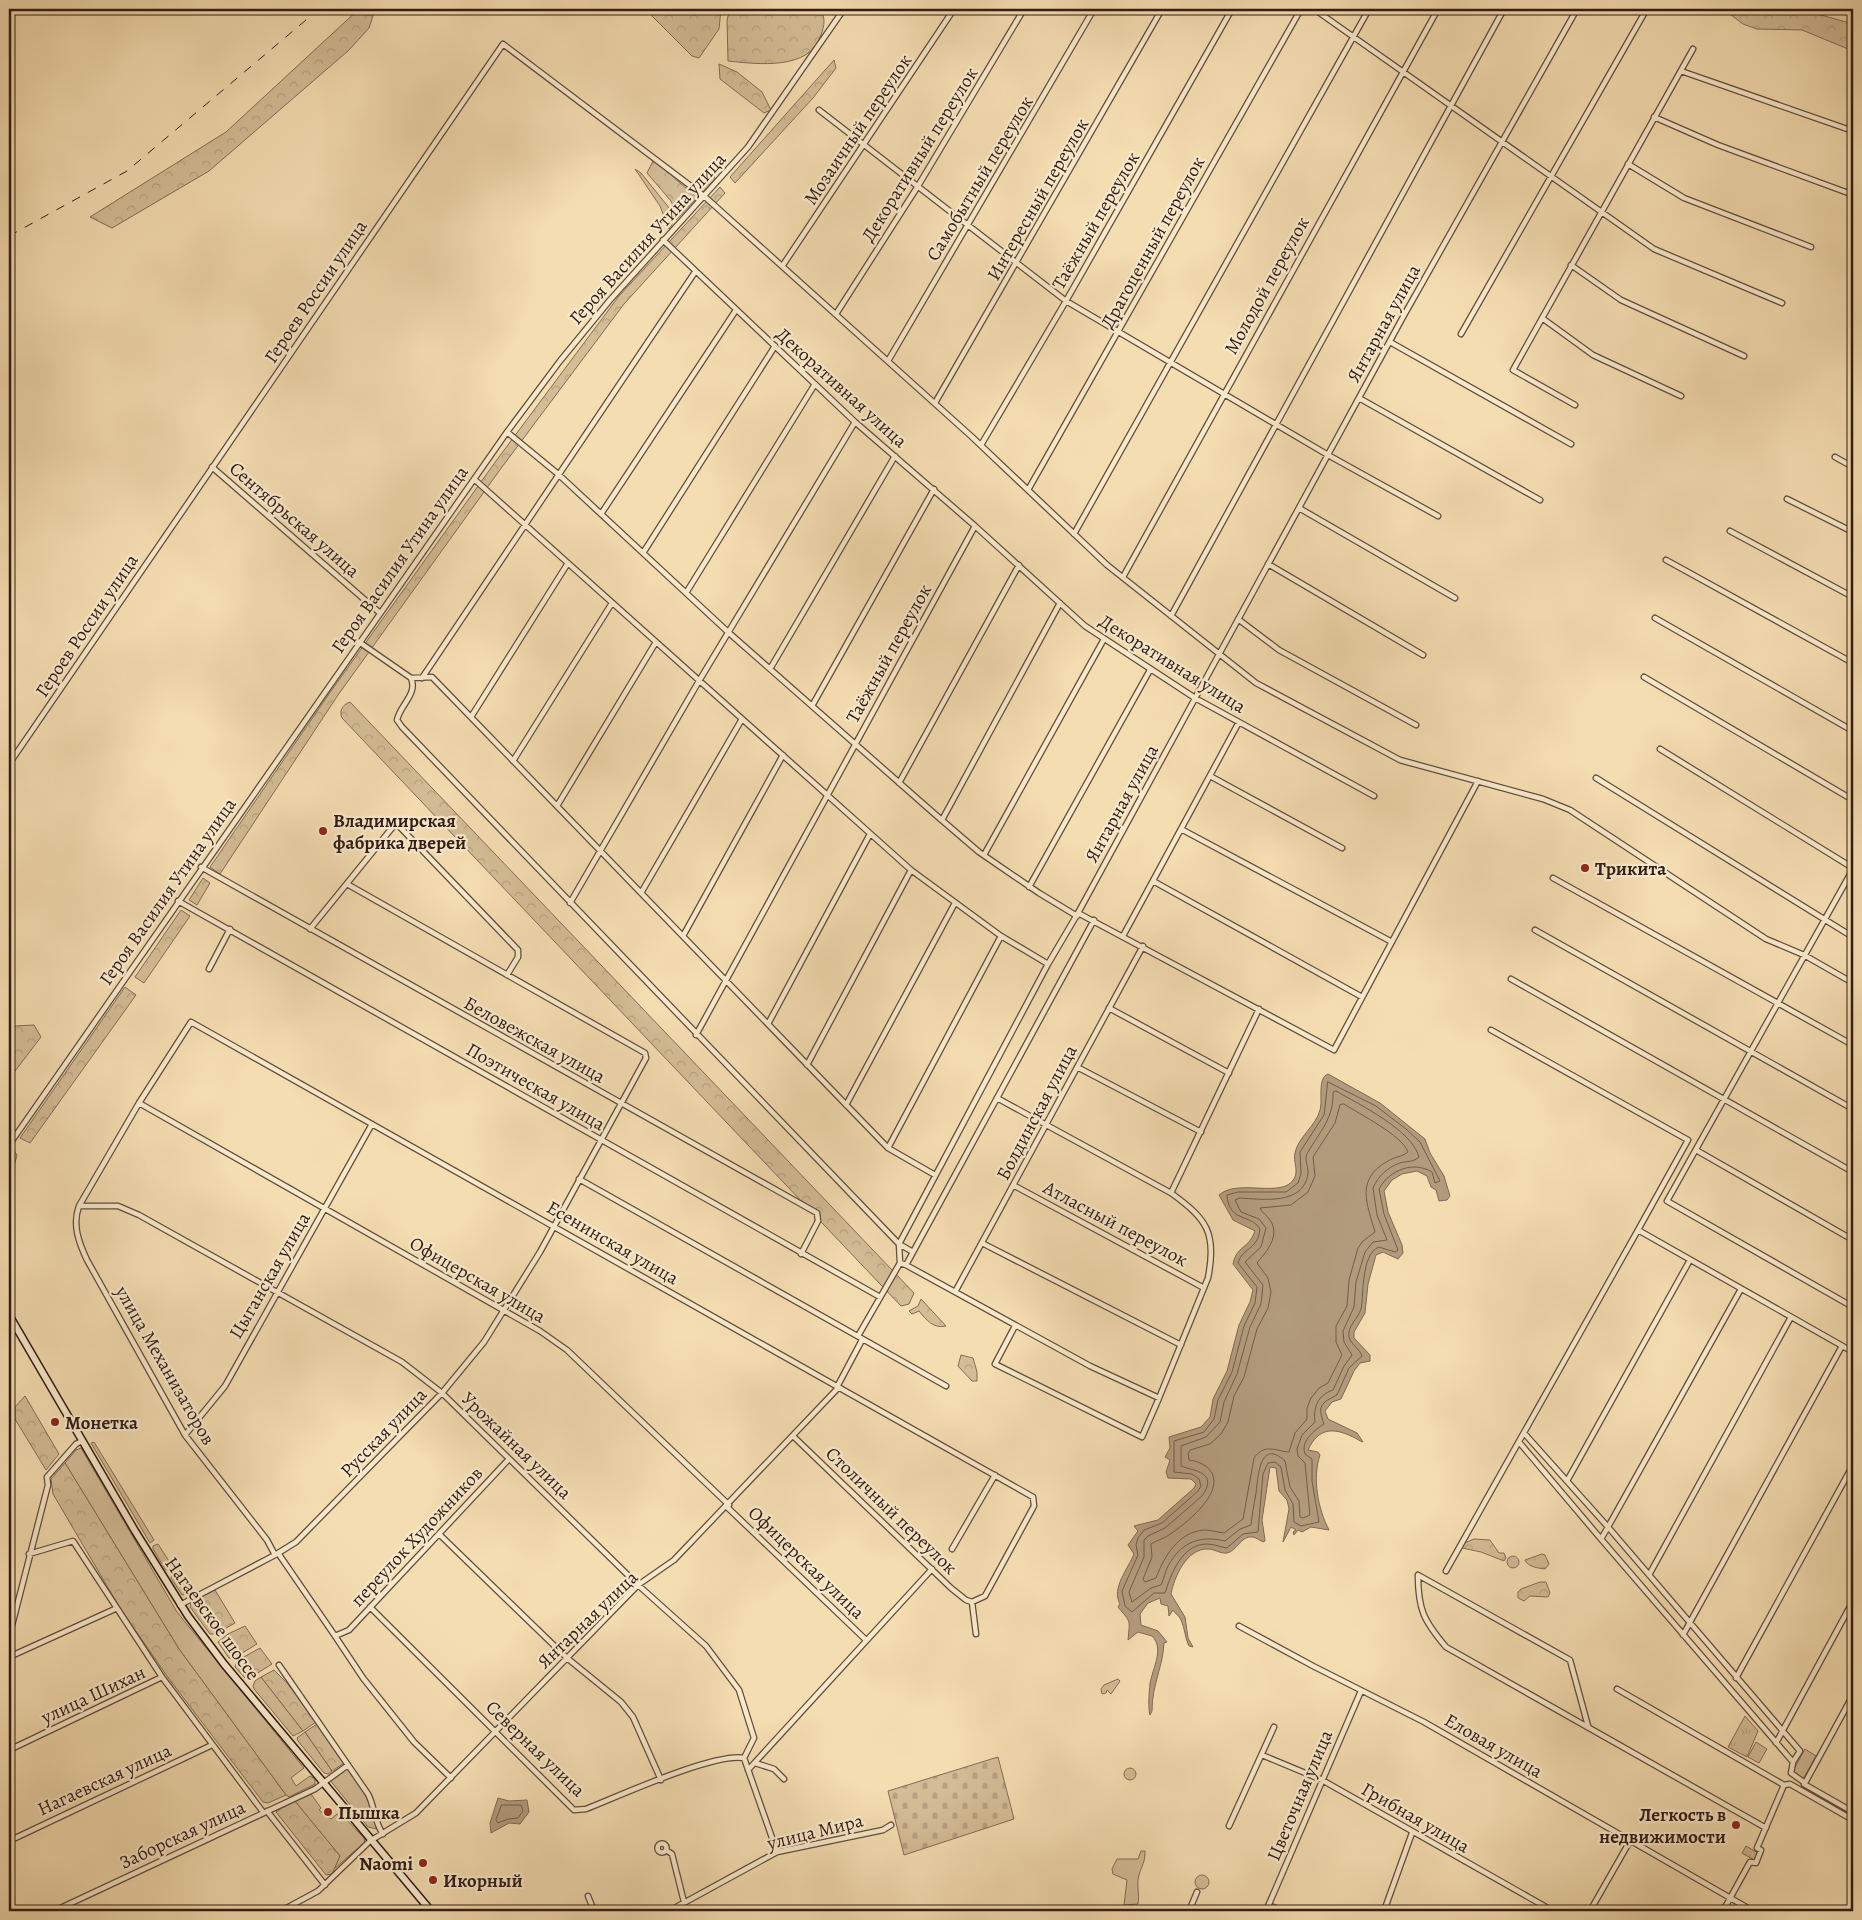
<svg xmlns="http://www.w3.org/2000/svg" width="1862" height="1920" font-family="Alegreya,serif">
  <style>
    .grass { fill: #d3bc96; stroke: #826c55 }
    .forest { fill: url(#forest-crowns); stroke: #826c55 }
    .cemetery { fill: url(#cemetery-stones); stroke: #826c55 }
    .park { fill: url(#park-tufts); stroke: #826c55 }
    .water { fill: #b29b7c; stroke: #7f6852 }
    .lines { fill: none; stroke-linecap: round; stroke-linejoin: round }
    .shore { stroke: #725c48; stroke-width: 1 }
    .street-casing { stroke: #624c3b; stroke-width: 7 }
    .secondary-casing { stroke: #321c14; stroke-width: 9 }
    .street { stroke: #f8e9cc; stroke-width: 4.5 }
    .secondary { stroke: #f8e9cc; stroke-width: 6 }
    .rail { stroke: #321c14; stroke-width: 1; stroke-dasharray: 9 9; stroke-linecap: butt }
    .poi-dot { fill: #8f2418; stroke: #f8e9cc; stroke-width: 2 }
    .labels { text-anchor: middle; stroke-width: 4.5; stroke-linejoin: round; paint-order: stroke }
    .street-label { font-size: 19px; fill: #321c14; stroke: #f8e9cc }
    .poi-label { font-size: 19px; font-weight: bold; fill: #321c14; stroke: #f8e9cc; text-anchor: start }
  </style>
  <defs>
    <pattern id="forest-crowns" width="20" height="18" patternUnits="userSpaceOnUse" patternTransform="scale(1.25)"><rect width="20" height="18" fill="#d3bc96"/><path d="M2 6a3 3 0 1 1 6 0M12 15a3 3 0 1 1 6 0" fill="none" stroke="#b6a180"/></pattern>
    <pattern id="cemetery-stones" width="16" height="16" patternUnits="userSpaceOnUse" patternTransform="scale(1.25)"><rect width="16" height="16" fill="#d3bc96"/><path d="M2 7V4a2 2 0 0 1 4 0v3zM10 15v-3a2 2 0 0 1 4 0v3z" fill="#b6a180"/></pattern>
    <pattern id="park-tufts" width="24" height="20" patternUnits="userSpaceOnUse" patternTransform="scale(1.25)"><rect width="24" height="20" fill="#d3bc96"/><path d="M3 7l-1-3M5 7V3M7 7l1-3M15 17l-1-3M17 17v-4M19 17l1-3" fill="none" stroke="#b6a180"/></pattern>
  </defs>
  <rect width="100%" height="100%" fill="#f4ddb1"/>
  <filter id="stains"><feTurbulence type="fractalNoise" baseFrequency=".004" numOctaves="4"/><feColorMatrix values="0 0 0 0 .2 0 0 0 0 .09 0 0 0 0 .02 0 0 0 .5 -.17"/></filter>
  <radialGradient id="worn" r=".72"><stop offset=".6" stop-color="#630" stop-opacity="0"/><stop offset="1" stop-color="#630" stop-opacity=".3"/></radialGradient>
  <path class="grass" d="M94,1442L154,1540L150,1543L91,1443Z
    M81,1448L177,1612L304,1768L291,1778L296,1786L310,1776L315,1779V1784L289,1797L286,1795L179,1649L65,1463L76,1450Z
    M158,1544L174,1569L195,1592L182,1595L171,1578L172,1573L165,1569L153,1549V1546Z
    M199,1598L221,1631L216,1634H210L190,1607L191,1602Z
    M228,1634L242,1653L234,1659L229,1658L218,1642Z
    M242,1658L256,1674L245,1678L235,1667L237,1660Z
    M261,1677L303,1731L293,1736L254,1689L253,1686L255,1681Z
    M1118,1679L1120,1681L1111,1694L1107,1690L1106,1693L1102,1694L1101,1689L1104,1685Z
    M305,1732L332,1771L328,1774L324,1773L298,1741L297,1738Z
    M1756,1742L1767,1749L1759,1763L1748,1757Z
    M1805,1749L1816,1756L1803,1779L1794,1774V1769Z
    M347,1768C361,1788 374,1804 377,1829L368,1827L329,1779Z
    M311,1794L321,1808L319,1810L331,1819L337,1814H341L364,1838L365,1842L334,1869L340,1856L294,1800Z
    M1141,1851H1145C1145,1863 1142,1865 1139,1875C1136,1885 1140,1894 1138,1904L1124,1905L1127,1880L1113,1874L1112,1869L1117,1859H1138Z
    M1195 1882a7 7 0 1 1 14 0a7 7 0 1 1-14 0Z"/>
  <path class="forest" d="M359,9L374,13L369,28L349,50L209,171L112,228L90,217L226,132Z
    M645,9H721L719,29L699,58L692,56Z
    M730,9H821C825,19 825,24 821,35C810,71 757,64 728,61L727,20Z
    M1723,9L1812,10L1821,15L1853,24V51L1802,30L1757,29L1743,24Z
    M834,60L836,68L813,98L735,183L730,177Z
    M719,64L737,72L762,92L771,110L764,113L720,79Z
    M653,161C668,169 685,192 697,193L710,175H714L715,179L676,220L674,216L676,213L671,201L647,173Z
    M635,169L641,173L670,209L672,225L669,229L660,206Z
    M720,187L725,193L624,304L502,467L338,695L220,874L210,867L331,691L496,461L619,296Z
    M350,702L914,1293L909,1304L901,1306L342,718C339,711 342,705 350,702Z
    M203,878L210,883L197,905L189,900Z
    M181,910L190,916L144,983L135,977Z
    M125,987L136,995L30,1143L20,1138Z
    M34,1025L41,1037L9,1079V1034L15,1026Z
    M12,1147L17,1155L13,1170L9,1173V1151Z
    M921,1299L946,1326C934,1329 926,1320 919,1311L912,1314L909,1311L918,1306Z
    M961,1355L973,1358L977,1372V1381H972L958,1366Z
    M25,1396L59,1454L46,1470L15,1419V1407Z
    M65,1463L179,1649L286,1795L268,1803L263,1802L169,1679L120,1608L53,1494L51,1479Z
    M1474,1539L1490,1540L1499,1553H1504L1506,1558L1504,1561L1481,1552L1462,1548V1544Z
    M1542,1554L1545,1555L1549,1564L1545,1569C1538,1568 1528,1567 1525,1560Z
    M1507 1562a6 6 0 1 1 12 0a6 6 0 1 1-12 0Z
    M1540,1582H1546L1550,1593L1548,1597L1530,1596L1524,1601L1518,1598V1592L1521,1589Z
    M215,1590L235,1623L221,1631L199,1598Z
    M245,1626L257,1644L242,1653L228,1634Z
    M260,1648L272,1664L256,1674L242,1658Z
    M274,1670L287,1683L316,1722L303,1731L261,1677Z
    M317,1724L344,1763L332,1771L305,1732Z
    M1124 1774a6 6 0 1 1 12 0a6 6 0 1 1-12 0Z
    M294,1800L340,1856L332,1874L326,1875L276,1812Z"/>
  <path class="cemetery" d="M998,1757L1014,1819L904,1855L888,1791Z"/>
  <path class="park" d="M1745,1716L1758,1731L1747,1757L1728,1747Z
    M1746,1846L1758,1853L1754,1860L1742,1853Z"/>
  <path class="water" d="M1328,1074L1380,1103L1425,1139L1430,1153L1444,1176L1450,1196L1447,1200L1439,1201L1436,1190L1431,1187L1427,1176L1417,1171L1402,1174L1392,1180L1384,1191L1388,1212L1402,1245L1403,1253L1398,1259L1383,1252L1376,1255L1368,1284L1365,1313L1354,1332V1338L1370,1355V1361L1360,1363L1354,1371L1341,1399L1332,1402L1325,1411L1328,1419L1357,1433L1363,1442C1359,1441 1358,1439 1353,1437C1333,1427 1318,1428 1308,1450L1318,1452L1320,1455C1312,1478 1318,1509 1329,1530L1311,1527L1302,1532L1298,1530L1294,1535L1293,1532L1296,1530L1291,1527L1283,1542L1289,1509L1287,1500L1279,1491L1276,1468L1270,1467L1262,1520L1265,1540L1264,1542C1260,1541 1257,1538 1253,1537C1241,1535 1237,1551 1227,1553C1221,1554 1214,1549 1208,1549C1187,1548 1174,1577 1171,1594L1185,1617L1188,1638L1193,1647L1189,1646C1185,1639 1185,1628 1181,1620C1179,1615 1175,1614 1173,1610L1169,1616L1168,1606L1161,1604L1160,1598L1148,1603L1140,1614L1141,1625L1158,1631L1167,1642L1164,1643C1163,1667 1152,1684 1152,1711L1150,1715C1148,1708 1149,1692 1150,1684C1152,1669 1165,1649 1152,1636L1138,1632L1128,1640C1130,1618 1131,1623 1118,1607L1120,1604C1111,1588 1128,1569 1134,1554L1128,1545L1138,1531L1134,1526L1158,1520L1194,1488L1196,1484L1191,1479L1168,1478L1166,1472L1170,1460L1165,1457L1170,1448L1169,1437L1201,1427L1210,1417L1213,1399L1227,1371L1239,1325L1250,1302L1253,1290L1233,1264C1236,1246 1249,1249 1255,1231L1233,1220L1219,1195C1238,1178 1282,1199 1294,1179C1299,1171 1293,1162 1295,1153C1298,1137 1316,1126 1320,1110C1323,1100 1317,1078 1328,1074Z
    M498,1798L509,1801L527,1800L529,1812L520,1824L509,1823L491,1833L490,1823Z
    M1272,1903L1289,1911H1270Z"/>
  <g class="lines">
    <path class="shore" d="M1328,1082L1376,1106L1406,1129L1420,1142L1440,1181L1435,1183L1432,1172C1414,1161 1390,1169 1379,1189L1384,1214L1398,1250L1395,1252L1379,1247C1361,1254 1364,1294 1361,1309C1358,1319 1347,1326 1349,1337C1351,1345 1360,1349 1362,1356L1349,1368L1337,1395C1321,1403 1317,1406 1324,1424C1315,1430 1300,1441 1305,1454L1312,1459V1481L1319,1522L1301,1526L1294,1522L1293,1504L1285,1490L1281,1467L1275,1462L1268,1463L1263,1474L1258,1532L1243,1534L1227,1548C1220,1547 1214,1544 1207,1544C1182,1544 1171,1574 1165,1593H1154L1132,1612L1125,1606L1122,1591L1138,1555L1136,1545L1138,1538L1144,1530L1162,1523L1198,1491L1201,1486L1199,1479L1192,1474L1174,1472V1441L1204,1432L1214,1419L1218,1400L1232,1372L1244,1326L1255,1303L1257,1287L1238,1263C1242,1248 1258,1250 1260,1229C1250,1213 1229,1223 1227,1195L1238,1192H1286L1298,1183L1301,1174L1300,1152L1324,1115Z
      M1336,1091C1360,1105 1412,1130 1419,1157C1414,1162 1407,1161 1400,1163C1388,1167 1378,1176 1373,1188L1377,1215L1387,1240L1373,1242L1365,1252L1356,1282L1354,1307L1343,1331L1344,1342L1352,1355L1344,1366L1333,1390C1318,1395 1313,1407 1315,1422L1302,1435L1297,1449L1298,1456L1305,1463L1310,1515L1303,1518L1300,1517L1299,1501L1290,1487L1285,1461C1259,1437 1258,1479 1256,1493C1254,1504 1252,1515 1251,1525L1240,1529L1225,1541C1200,1535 1181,1542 1168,1566C1165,1572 1164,1579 1161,1585L1151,1588L1132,1602L1129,1592L1144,1557V1540L1148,1536L1165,1528L1202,1496C1219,1472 1194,1471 1181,1466V1446L1206,1437L1220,1422L1224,1402L1237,1374L1250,1327L1261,1304L1263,1285L1245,1262L1261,1247L1266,1228L1259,1219L1241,1212L1235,1200L1239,1198C1262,1199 1303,1206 1308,1174C1309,1166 1303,1159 1308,1152C1320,1132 1334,1117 1333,1093Z
      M1344,1104C1359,1114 1402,1135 1408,1152C1404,1156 1394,1157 1388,1161C1355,1179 1367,1204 1375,1232L1363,1241L1358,1248L1349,1280L1347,1306L1336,1326V1342L1342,1355L1328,1383L1319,1388L1311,1398L1307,1408V1419L1295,1433L1289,1452C1275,1451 1265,1443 1254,1458L1243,1519L1224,1533C1217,1532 1211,1530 1204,1530C1178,1532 1164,1557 1156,1578L1145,1582L1143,1579L1152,1557L1151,1544C1157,1540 1163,1539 1169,1535C1185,1524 1223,1495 1212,1473C1207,1465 1198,1461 1189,1460L1188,1454L1190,1450L1210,1444L1221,1434L1228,1422L1234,1396L1244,1377L1257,1329L1268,1308L1271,1292L1268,1278L1257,1263C1266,1252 1281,1236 1270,1220C1267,1215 1262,1213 1260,1208L1291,1205L1308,1192L1315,1176L1313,1157L1335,1123L1340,1105Z
      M502,1805H521L523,1811L518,1818L508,1819L498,1823L496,1820Z"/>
    <g class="street-casing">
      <path id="street" d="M1314,9L1654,249L1782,303
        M1681,71L1853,131
        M819,110L1066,301L1328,455L1438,516
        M1654,117L1718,145L1851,194
        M1628,164L1684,198L1811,247
        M663,240L855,422L975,526L1085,626L1195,698L1374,796
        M783,265L954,9
        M1571,265L1621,300L1744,356
        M836,314L918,186L1024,9
        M1542,318L1593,355L1681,396
        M1461,334L1645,12
        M1390,342L1571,444
        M888,361L1094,9
        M1359,398L1540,500
        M935,403L1162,9
        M1575,405L1513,370L1693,49
        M507,432L558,474L728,632L937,816L979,852L1039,893L1077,916
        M981,445L1066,301L1232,9
        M1835,457L1853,467
        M212,467L380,613
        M474,479L911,870L1001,936L1048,964
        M1028,490L1301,9
        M1787,499L1853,532
        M1299,508L1455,598
        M601,514L736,310
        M1730,531L1853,597
        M1074,534L1369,9
        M643,553L775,346
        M1666,560L1853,663
        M1268,564L1423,655
        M1123,577L1438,9
        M686,593L815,384
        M1171,616L1504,9
        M1655,618L1853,731
        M1238,619L1279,650L1416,725
        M359,642L411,678C418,694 400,705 397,720L402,727L899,1244L913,1252
        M770,669L895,456
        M1644,677L1853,800
        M411,678L432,677L888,1148L935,1175
        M422,678L695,272
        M812,706L934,489
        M471,717L568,563
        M1660,749L1853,868
        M513,761L612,603
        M9,764L503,44L704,196L971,436L1107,565L1256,683L1400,760L1543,799L1570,810L1766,939L1804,955L1853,983
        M1210,776L1342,848
        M1596,778L1853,937
        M899,783L1019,565
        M557,806L656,642
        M942,820L1060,603
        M1181,829L1392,942
        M984,855L1104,639
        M201,867L817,1213L818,1221L801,1254
        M1853,869L1667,1201L1853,1307
        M1553,878L1853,1045
        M1153,881L1362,997
        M1029,887L1150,670
        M641,893L742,719
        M178,901L880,1297
        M570,903L699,681L855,422
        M1078,913L1334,1050L1478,781
        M310,929L396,823L518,950V957L507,975
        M1535,930L1853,1109
        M683,936L783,755
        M1123,936L1239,722
        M209,969L230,929
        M1511,979L1853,1172
        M1109,1008L1229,1073
        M768,1024L870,834
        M1491,1030L1688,1140L1638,1230L1853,1352
        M696,1035L975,526
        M807,1065L911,870
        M1077,1067L1201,1132
        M139,1103L540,1331L567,1350L729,1505
        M846,1105L955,903
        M9,1145L507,432L560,361L610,300L748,147L844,9
        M888,1148L1001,936
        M1696,1150L1853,1240
        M579,1179L946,1386
        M1013,1185L1204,1288
        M1171,1193L1259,1009
        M79,1206H118L139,1215L402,1362L442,1393L638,1585L706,1646L739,1690L754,1738L744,1758L777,1852
        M982,1243L1181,1345
        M900,1263L906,1265L1090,1366L1159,1398L1208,1278C1217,1233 1207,1219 1171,1193L997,1098
        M906,1265L1094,920
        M955,1292L1143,946
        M1015,1326L995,1364L1142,1437L1159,1398
        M858,1336L900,1263L899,1244L1048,964L1078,913L1403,317L1577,9
        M837,1387L862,1340
        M1524,1433L1608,1527L1741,1289
        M185,1435L225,1386L372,1124
        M794,1437L951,1588L966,1600L972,1602
        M1519,1442L1601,1539
        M1567,1481L1690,1260
        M727,1507L866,1640
        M439,1534L567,1658L621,1702L633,1717L661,1780
        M952,1549L995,1475
        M278,1553L335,1636L349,1630L509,1459
        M29,1554L73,1541L162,1677L263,1812
        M275,1555L267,1540L185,1435L87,1260C79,1243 72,1225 79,1206L139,1103L191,1022L1033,1497L1034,1506L985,1596L972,1602
        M1446,1571L1638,1230
        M1649,1575L1791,1317
        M972,1602L976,1634
        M180,1605L275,1555L296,1542L442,1393L484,1342L540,1252L646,1058L645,1053L347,884
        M370,1607L574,1810L586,1809C619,1796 713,1753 744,1758
        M1239,1626L1313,1666L1424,1722L1753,1911
        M1683,1635L1842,1346
        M335,1636L363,1678L414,1742L451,1778
        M9,1637L48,1485L47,1477L76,1444L82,1441
        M9,1657L115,1609
        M279,1665L368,1794C375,1807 374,1822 383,1834
        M1736,1678L1853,1465
        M1617,1689L1784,1785
        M1588,1726L1570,1660L1418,1575C1418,1610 1424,1621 1446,1647L1766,1828
        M1776,1743L1853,1601
        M9,1750L162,1677
        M1262,1755L1322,1780L1553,1911
        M1793,1762L1601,1539L1608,1527L1800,1751L1793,1762L1791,1773L1805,1783L1853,1695
        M755,1763L774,1769L784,1779
        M748,1770L932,1569
        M1804,1784L1853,1812
        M267,1811L325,1885
        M1229,1826L1274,1727
        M9,1841L212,1745
        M657.5 1848a4.5 4.5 0 1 1 9 0a4.5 4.5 0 1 1-9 0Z
        M666,1850L672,1854L684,1902
        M588,1896L594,1911
        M54,1911L315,1789L348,1765
        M281,1911L318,1891L370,1841L416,1813L638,1585L674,1560L838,1388
        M669,1911L777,1852L883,1830L891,1825
        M1189,1911L1197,1892
        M1266,1911L1361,1691
        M1384,1911L1412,1833
        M1590,1911L1630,1841
        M1723,1911L1750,1862L1756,1863L1761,1850L1757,1848L1784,1785L1790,1784L1853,1820"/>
    </g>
    <g class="secondary-casing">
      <path id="secondary" d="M9,1315L135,1531L188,1616L224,1664L431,1911"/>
    </g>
    <use href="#street" class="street"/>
    <use href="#secondary" class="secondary"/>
    <path class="rail" d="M9,236L127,171L319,9"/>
  </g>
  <g class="poi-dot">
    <circle cx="323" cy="831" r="5"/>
    <circle cx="1585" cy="868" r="5"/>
    <circle cx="55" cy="1422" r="5"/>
    <circle cx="328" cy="1812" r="5"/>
    <circle cx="1736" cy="1825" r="5"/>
    <circle cx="423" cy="1863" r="5"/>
    <circle cx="433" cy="1880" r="5"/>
  </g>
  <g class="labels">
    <g class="street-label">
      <text transform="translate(857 129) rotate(-56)" y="7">Мозаичный переулок</text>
      <text transform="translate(919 154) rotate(-58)" y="7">Декоративный переулок</text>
      <text transform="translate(979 178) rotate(-59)" y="7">Самобытный переулок</text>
      <text transform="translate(1037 199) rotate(-60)" y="7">Интересный переулок</text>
      <text transform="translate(1095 220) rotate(-60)" y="7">Таёжный переулок</text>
      <text transform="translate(647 238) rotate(-48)" y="7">Героя Василия Утина улица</text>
      <text transform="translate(1152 242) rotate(-61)" y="7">Драгоценный переулок</text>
      <text transform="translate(1266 285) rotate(-61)" y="7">Молодой переулок</text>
      <text transform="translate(315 291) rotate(-56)" y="7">Героев России улица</text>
      <text transform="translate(1383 323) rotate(-61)" y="7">Янтарная улица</text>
      <text transform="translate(842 387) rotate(42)" y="7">Декоративная улица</text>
      <text transform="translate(295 519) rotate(41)" y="7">Сентябрьская улица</text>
      <text transform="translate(399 559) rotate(-55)" y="7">Героя Василия Утина улица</text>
      <text transform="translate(86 625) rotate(-56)" y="7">Героев России улица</text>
      <text transform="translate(888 653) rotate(-61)" y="7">Таёжный переулок</text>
      <text transform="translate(1173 663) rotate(32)" y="7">Декоративная улица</text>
      <text transform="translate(1121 803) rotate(-61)" y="7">Янтарная улица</text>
      <text transform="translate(167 891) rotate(-55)" y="7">Героя Василия Утина улица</text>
      <text transform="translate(535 1039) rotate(29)" y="7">Беловежская улица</text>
      <text transform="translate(536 1086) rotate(30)" y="7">Поэтическая улица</text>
      <text transform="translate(1036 1112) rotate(-62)" y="7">Болдинская улица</text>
      <text transform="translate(1116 1223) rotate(28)" y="7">Атласный переулок</text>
      <text transform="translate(613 1242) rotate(30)" y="7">Есенинская улица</text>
      <text transform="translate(269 1275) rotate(-60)" y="7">Цыганская улица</text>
      <text transform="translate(478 1279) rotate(30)" y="7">Офицерская улица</text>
      <text transform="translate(166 1365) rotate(60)" y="7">улица Механизаторов</text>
      <text transform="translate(383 1432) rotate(-46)" y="7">Русская улица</text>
      <text transform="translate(517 1445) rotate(44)" y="7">Урожайная улица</text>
      <text transform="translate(892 1510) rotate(44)" y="7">Столичный переулок</text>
      <text transform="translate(416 1536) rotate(-47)" y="7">переулок Художников</text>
      <text transform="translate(807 1562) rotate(44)" y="7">Офицерская улица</text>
      <text transform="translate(213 1618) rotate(54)" y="7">Нагаевское шоссе</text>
      <text transform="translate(587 1619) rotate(-44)" y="7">Янтарная улица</text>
      <text transform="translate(93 1694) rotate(-25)" y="7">улица Шихан</text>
      <text transform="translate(1494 1745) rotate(30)" y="7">Еловая улица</text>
      <text transform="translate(536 1748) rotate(44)" y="7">Северная улица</text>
      <text transform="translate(104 1779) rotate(-25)" y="7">Нагаевская улица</text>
      <text transform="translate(1299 1795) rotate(-67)" y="7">Цветочная улица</text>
      <text transform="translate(1416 1817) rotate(30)" y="7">Грибная улица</text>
      <text transform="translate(815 1831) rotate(-14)" y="7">улица Мира</text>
      <text transform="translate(182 1834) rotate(-25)" y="7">Заборская улица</text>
    </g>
    <g class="poi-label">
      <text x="333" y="827">Владимирская<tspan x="333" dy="22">фабрика дверей</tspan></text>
      <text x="1595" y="875">Трикита</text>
      <text x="65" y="1429">Монетка</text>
      <text x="338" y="1819">Пышка</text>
      <text x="1726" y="1821" text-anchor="end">Легкость в<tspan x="1726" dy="22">недвижимости</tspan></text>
      <text x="413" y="1870" text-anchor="end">Naomi</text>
      <text x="443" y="1887">Икорный</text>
    </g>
  </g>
  <rect width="1862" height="1920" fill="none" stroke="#f4ddb1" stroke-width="30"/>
  <rect x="10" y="10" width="1842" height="1900" fill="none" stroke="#321c14" stroke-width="2.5"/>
  <rect x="15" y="15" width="1832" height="1890" fill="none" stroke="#321c14"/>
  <rect width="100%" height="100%" filter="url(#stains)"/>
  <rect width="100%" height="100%" fill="url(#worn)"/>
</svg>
